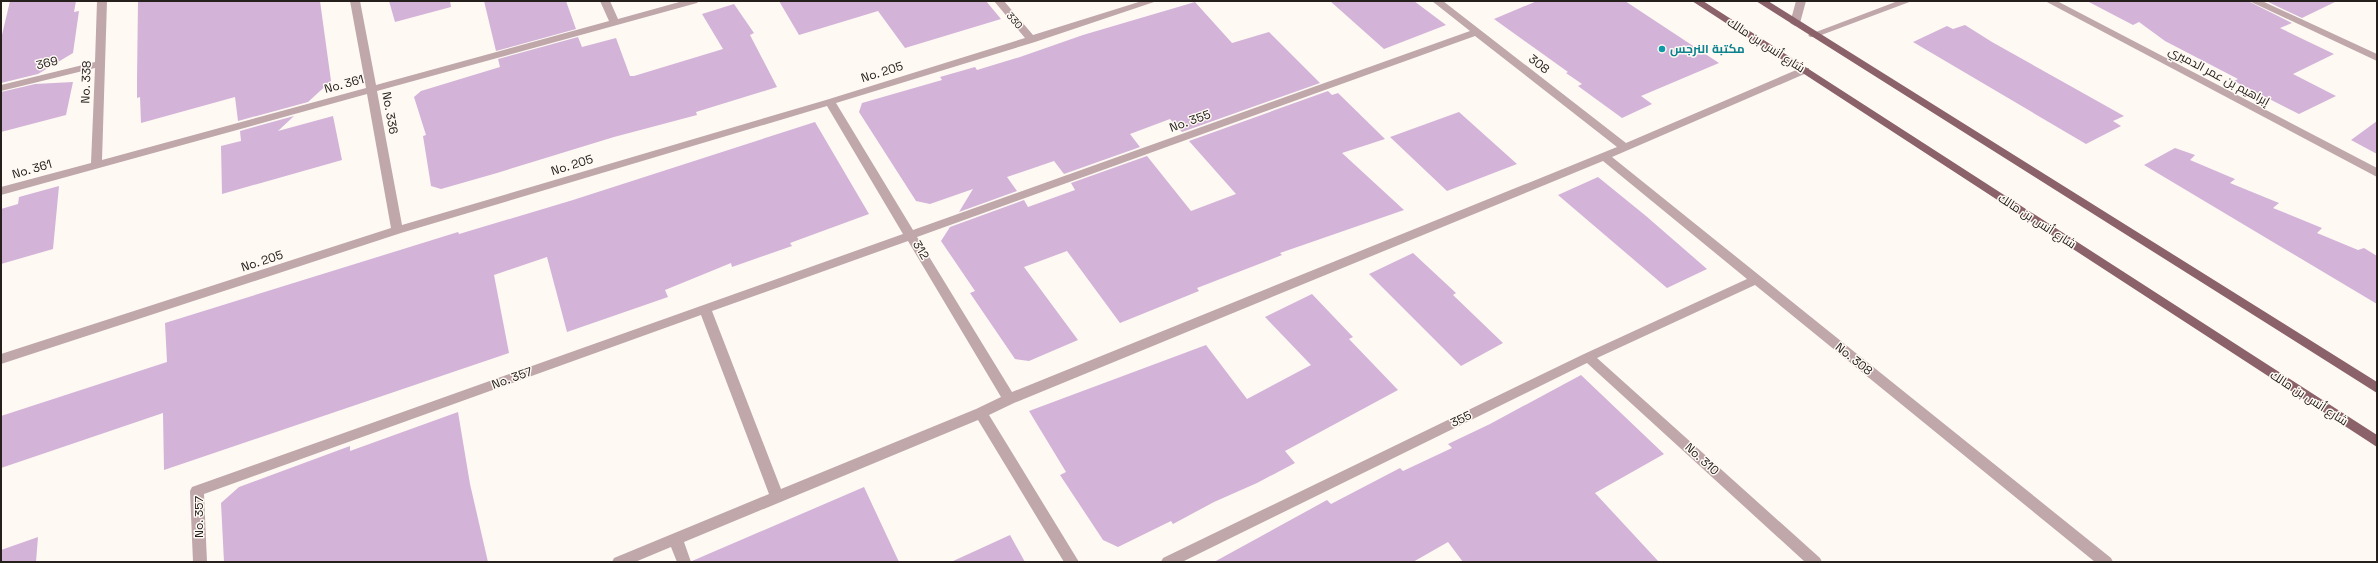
<svg xmlns="http://www.w3.org/2000/svg" width="2378" height="563" font-family="'Space Grotesk',Cairo,sans-serif">
  <style>
    .building { fill: #d4b3d9 }
    .lines { fill: none; stroke-linecap: round; stroke-linejoin: round }
    .minor { fill: #bfa7aa; fill-rule: evenodd }
    .major { fill: #8b6269; fill-rule: evenodd }
    .culture-dot { fill: #0f9aa8; stroke: #fef9f3; stroke-width: 1.5 }
    .labels { text-anchor: middle; stroke-width: 3; stroke-linejoin: round; paint-order: stroke }
    .far-street-label { font-size: 10px; fill: #25201c; stroke: #fef9f3 }
    .street-label { font-size: 12px; fill: #25201c; stroke: #fef9f3 }
    .culture-label { font-size: 12px; font-weight: bold; fill: #0d838f; stroke: #fef9f3; text-anchor: start }
  </style>
  <rect width="100%" height="100%" fill="#fef9f3"/>
  <path class="building" d="M10,1H76L74,12L79,11L73,53L38,74L1,83V39Z
    M138,1H320L331,81L308,102L238,121L235,97L141,123L140,97L137,98V79Z
    M389,1H450L451,7L395,22Z
    M484,1H566L576,29L496,51Z
    M779,1H986L1001,19L905,48L878,11L799,35Z
    M1330,1H1414L1446,25L1384,49Z
    M1537,1H1625L1719,63L1641,96L1652,104L1622,118L1578,86L1582,84L1566,73L1568,72L1494,19Z
    M2087,1H2248L2292,23L2280,28L2334,54L2293,74L2336,96L2299,114L2234,81L2238,79L2165,41L2139,22L2133,25Z
    M2266,1H2337L2302,18Z
    M1195,2L1232,43L1269,32L1320,83L1182,132L1170,119L1130,134L1140,147L1064,174L1054,161L1007,177L1017,191L959,212L973,189L930,204L916,201L859,112L862,103L942,80L940,77L975,67L977,70L1020,57L1083,35Z
    M734,4L754,33L750,35L777,87L696,112L697,115L614,137L497,173L441,189L431,186L423,136L426,135L414,97L421,91L500,67L498,59L578,37L582,47L616,38L630,76H634L723,49L702,14Z
    M1965,25L1992,42L2124,116L2113,121L2121,126L2086,144L1913,42L1947,26L1953,29Z
    M73,82L66,115L1,132V92L35,84Z
    M1328,91L1332,95L1338,93L1385,139L1342,153L1404,210L1280,253L1282,255L1197,288L1199,291L1120,323L1067,251L1024,267L1078,340L1029,361L1015,359L970,293L975,291L941,241L950,227L1024,200L1028,207L1075,190L1071,183L1147,156L1191,211L1236,194L1189,141Z
    M1459,112L1517,164L1447,191L1390,137Z
    M294,116L278,131L333,116L342,160L222,194L221,146L241,141L240,131Z
    M2377,121V154L2351,140Z
    M815,122L869,214L790,243L792,246L732,267L731,263L665,290L668,297L567,332L547,257L494,275L509,353L164,470L163,413L1,468V416L167,362L165,323L458,232L459,234L573,200Z
    M2175,148L2195,155L2190,160L2235,179L2230,183L2279,203L2273,208L2322,228L2317,233L2358,250L2364,248L2377,256V304L2144,165Z
    M1598,177L1646,216L1707,269L1667,288L1558,195Z
    M59,186L53,249L1,264V209L18,204L19,197Z
    M1413,253L1456,293L1453,295L1503,343L1461,366L1369,274Z
    M1312,294L1353,337L1349,339L1398,390L1285,451L1295,463L1257,483L1214,502L1173,524L1171,521L1118,547L1103,540L1060,475L1066,472L1029,411L1206,345L1247,399L1311,365L1265,317Z
    M1581,375L1664,454L1595,493L1659,562H1463L1448,542L1413,562H1214L1327,500L1331,504L1400,468L1403,471L1452,448L1448,444L1490,424Z
    M458,412L470,484L488,562H224L221,503L239,487L350,446V451Z
    M864,487L899,562H692V561Z
    M1010,535L1025,562H951Z
    M38,537L36,562H1V550Z"/>
  <g class="lines">
    <path class="minor" d="M97,1H107L102,160L366,88L350,1H360L376,85L609,21L600,1H610L618,19L683,1H699L697,3L377,91L402,225L826,100L1025,38L994,1H1004L1033,35L1142,1H1157L1035,42L836,103L913,230L1470,31L1432,1H1443L1626,143L1801,68H1809V72L1612,157L2111,558L2113,562H2095L1755,285L1597,358L1820,558L1822,562H1805L1587,363L1182,562H1161L1163,558L1584,354L1747,279L1603,161L1014,403L989,415L1079,562H1064L978,420L684,542L691,562H677L671,547L635,562H612L614,558L769,494L701,315L204,494L207,562H193L190,491L192,487L903,234L827,106L401,233L1,364V354L391,228L367,94L1,195V187L91,163L95,68L1,91V85L95,62ZM1475,36L1617,147L1012,392L917,237ZM908,241L1001,397L976,409L781,489L712,311Z
      M1796,1H1806L1800,23L1795,26L1790,23Z
      M1898,1H1912L1816,37H1810L1808,35Z
      M2045,1H2057L2377,168V177Z
      M2249,1H2262L2377,54V61Z"/>
    <path class="major" d="M1692,1H1703L2377,435V447Z
      M1756,1H1768L2377,382V393Z"/>
  </g>
  <circle class="culture-dot" cx="1662" cy="49" r="4"/>
  <g class="labels">
    <g class="far-street-label">
      <text transform="translate(1015 20) rotate(49)" y="4">330</text>
    </g>
    <g class="street-label">
      <text transform="translate(1766 45) rotate(33)" y="4">شارع أنس بن مالك</text>
      <text transform="translate(47 63) rotate(-14)" y="4">369</text>
      <text transform="translate(1539 64) rotate(38)" y="4">308</text>
      <text transform="translate(882 72) rotate(-17)" y="4">No. 205</text>
      <text transform="translate(2219 76) rotate(28)" y="4">إبراهيم بن عمر الدميري</text>
      <text transform="translate(86 82) rotate(-88)" y="4">No. 338</text>
      <text transform="translate(344 84) rotate(-15)" y="4">No. 361</text>
      <text transform="translate(390 113) rotate(80)" y="4">No. 336</text>
      <text transform="translate(1190 121) rotate(-20)" y="4">No. 355</text>
      <text transform="translate(572 165) rotate(-17)" y="4">No. 205</text>
      <text transform="translate(32 169) rotate(-16)" y="4">No. 361</text>
      <text transform="translate(2037 221) rotate(33)" y="4">شارع أنس بن مالك</text>
      <text transform="translate(921 250) rotate(59)" y="4">312</text>
      <text transform="translate(262 261) rotate(-18)" y="4">No. 205</text>
      <text transform="translate(1854 359) rotate(39)" y="4">No. 308</text>
      <text transform="translate(512 378) rotate(-20)" y="4">No. 357</text>
      <text transform="translate(2309 398) rotate(33)" y="4">شارع أنس بن مالك</text>
      <text transform="translate(1461 419) rotate(-26)" y="4">355</text>
      <text transform="translate(1702 459) rotate(42)" y="4">No. 310</text>
      <text transform="translate(199 517) rotate(-90)" y="4">No. 357</text>
    </g>
    <g class="culture-label">
      <text x="1670" y="53">مكتبة النرجس</text>
    </g>
  </g>
  <rect width="2378" height="563" fill="none" stroke="#25201c" stroke-width="4"/>
</svg>
